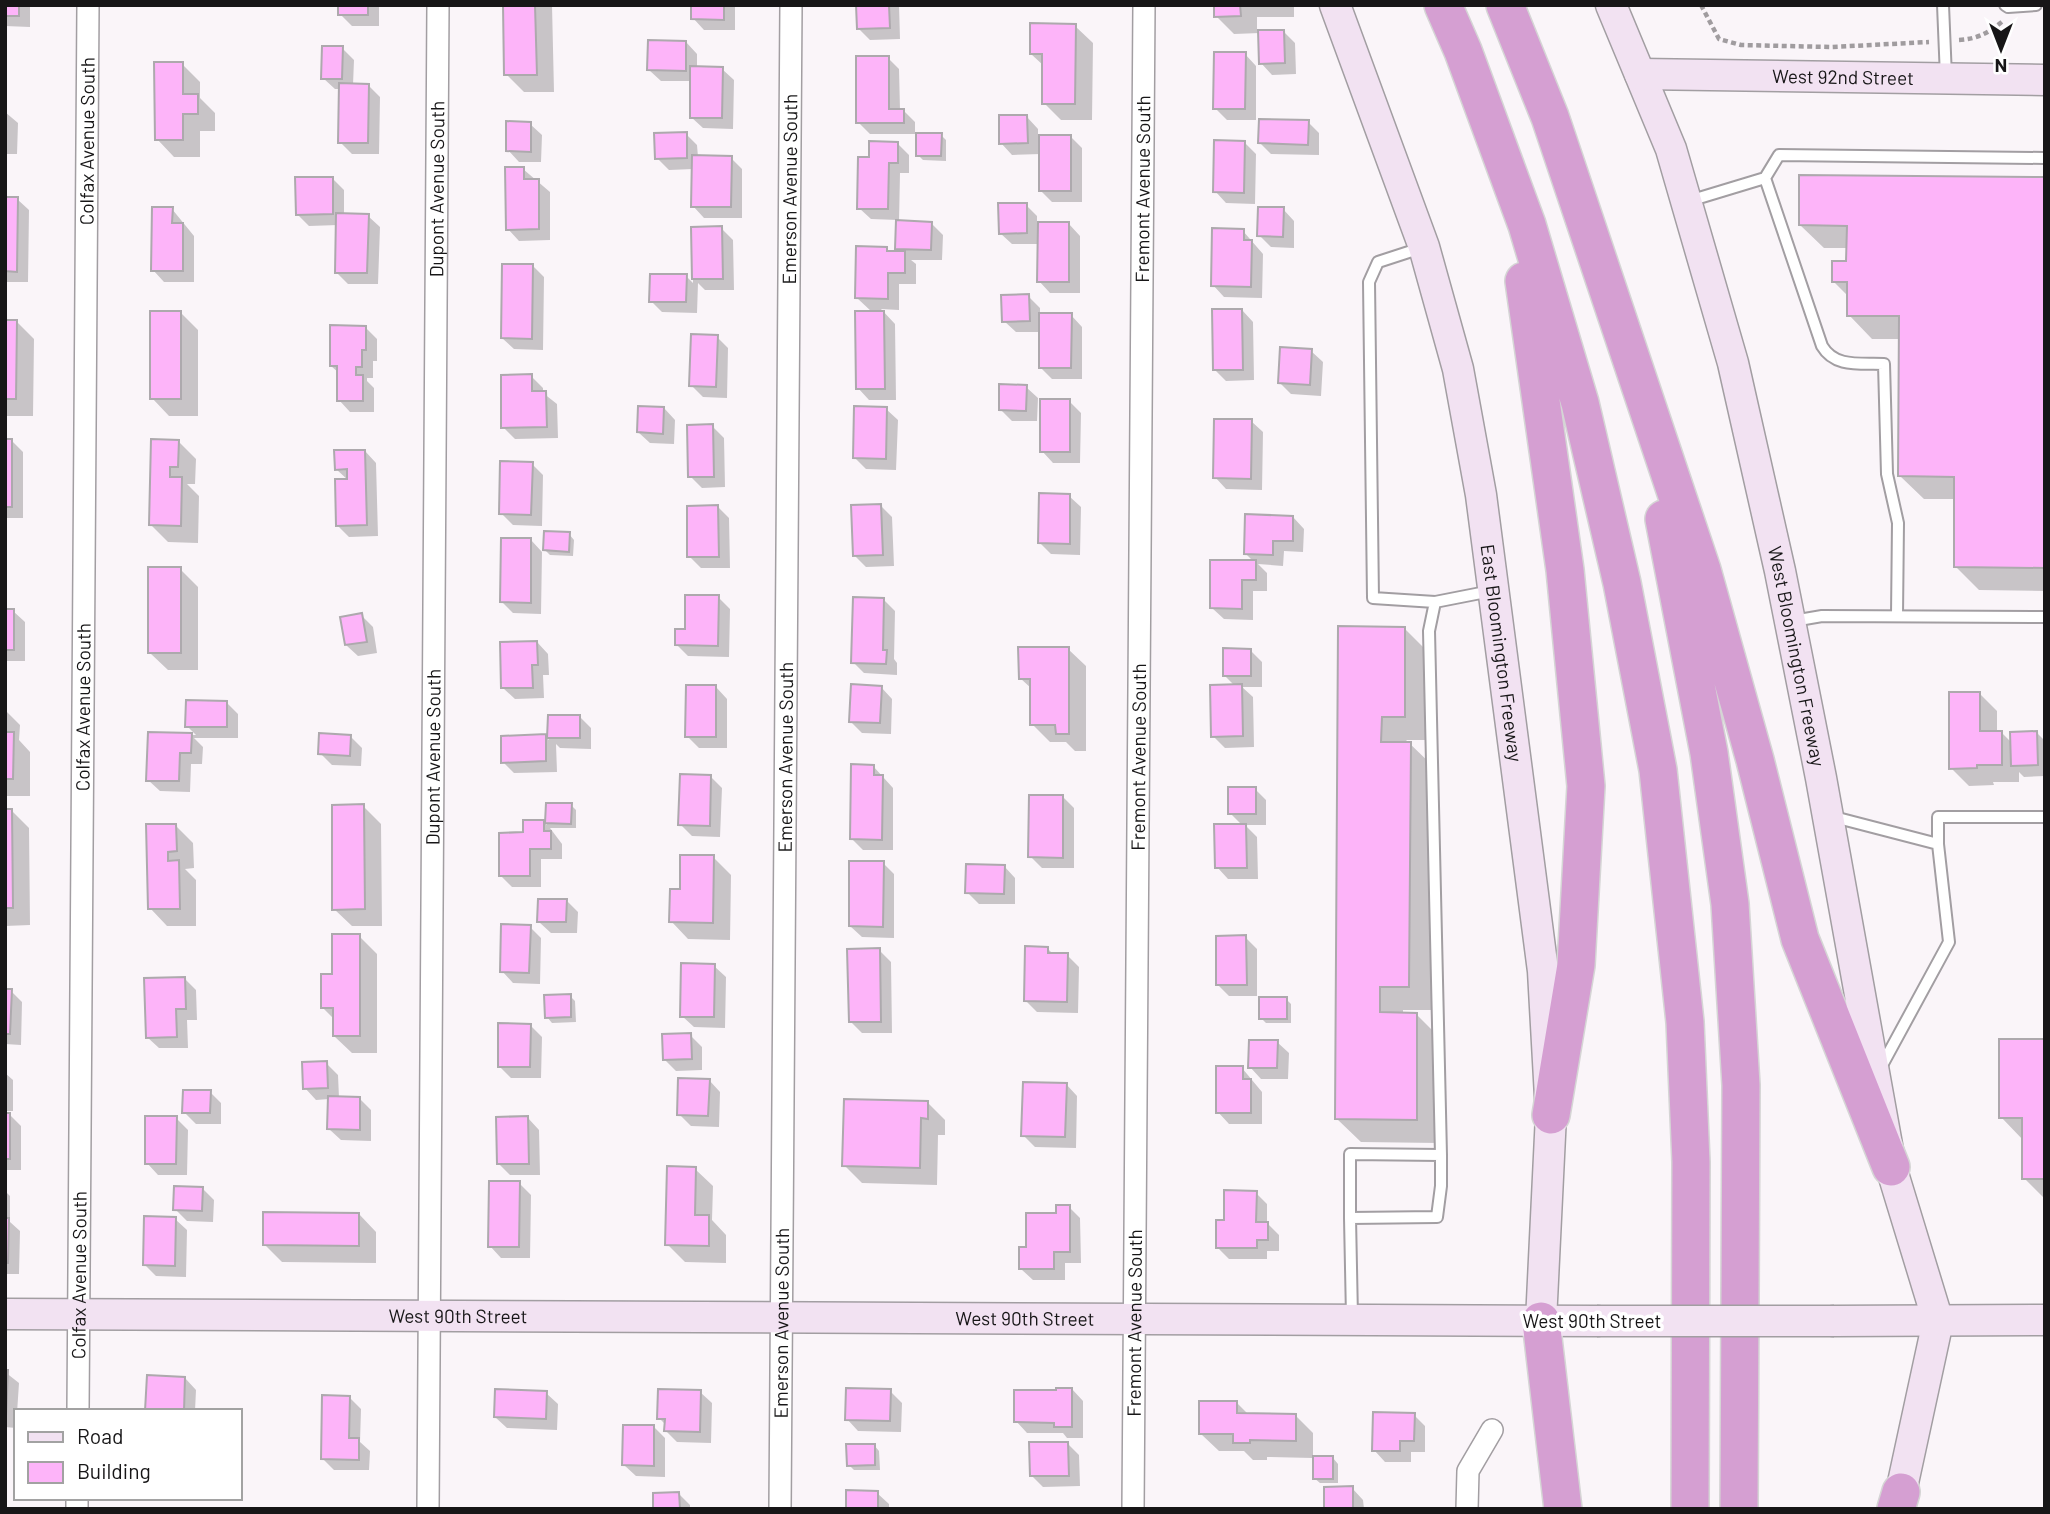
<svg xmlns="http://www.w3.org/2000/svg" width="2050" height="1514" font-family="Barlow,sans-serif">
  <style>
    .shadow { fill: #0003 }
    .building { fill: #fdb4f9; stroke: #ada9ad; stroke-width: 2 }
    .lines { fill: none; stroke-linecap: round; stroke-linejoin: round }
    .lane-casing { stroke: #a29ea2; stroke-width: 14 }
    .street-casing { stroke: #a29ea2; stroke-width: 24 }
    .secondary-casing { stroke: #a29ea2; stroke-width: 33 }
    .highway-casing { stroke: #d5d5d5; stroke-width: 40 }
    .path { stroke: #a09c9f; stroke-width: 4.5; stroke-dasharray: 5 3.5; stroke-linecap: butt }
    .lane { stroke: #fff; stroke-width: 10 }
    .street { stroke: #fff; stroke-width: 21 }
    .secondary { stroke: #f2e2f2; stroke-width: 30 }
    .highway { stroke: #d59fd2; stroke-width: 37 }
    .secondary-bridge-casing { stroke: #a29ea2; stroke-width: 33; stroke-linecap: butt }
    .secondary-bridge { stroke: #f2e2f2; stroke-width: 30 }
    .labels { text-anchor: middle; stroke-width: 7; stroke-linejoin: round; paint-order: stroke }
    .street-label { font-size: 19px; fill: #171617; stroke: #fff }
  </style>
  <rect width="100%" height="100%" fill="#faf5f9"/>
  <path class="shadow" d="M5,5H30V27L5,26Z
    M340,5H379V26H352L340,14Z
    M505,5H552L554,92H524L506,74Z
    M693,5H735V30H704L693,18Z
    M858,5H899L900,39L870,40L859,29Z
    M1216,5H1294V17H1257V32H1284L1295,43L1296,74L1272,75L1261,63L1260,33L1234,34L1216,16Z
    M1075,26L1093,43L1092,120H1061L1044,103V66L1031,54Z
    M686,42L697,54V68L722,69L734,80L733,129L703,128L691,117L692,81H661L649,70Z
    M342,48L354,60L353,85H368L380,97L379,154H352L340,142L341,89H335L323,78Z
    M1245,54L1256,66V120H1227L1215,108Z
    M888,58L899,69L900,110H903L915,122V134H870L858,122Z
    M182,64L200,82V98L215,113V131H200V157H174L157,139Z
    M5,112L18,123L17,154H5Z
    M1027,117L1038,129V137H1071L1082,148V202H1052L1040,190L1041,154L1012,155L1001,143Z
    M1308,122L1319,133V155L1271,154L1260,143Z
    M530,124L542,135L541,162H519L508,150Z
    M686,134L697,145L698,157L731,158L742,169V218H704L693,206V169L669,170L657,158Z
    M941,135L946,140V161L923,160L918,155Z
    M1245,143L1256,154L1255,204L1226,203L1215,191Z
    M898,144L909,155V173H900L899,222L931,223L943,235L942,260H911L916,264V284H899V310L881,309L895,324L896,400H869L858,388L872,312L857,298L886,248L891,253H901L897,248L898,220L871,219L859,208L871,159Z
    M523,169L550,192V240L519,241L508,229Z
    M332,178L344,190V215L368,216L380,227L378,284H348L336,272L338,225L309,226L298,215Z
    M2045,178V591L1979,590L1956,567V499H1924L1900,476L1901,339H1872L1849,315V297L1834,282L1848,263V248H1824L1800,225Z
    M5,198L17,199L29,210L28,282H5Z
    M1026,205L1037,216V224H1069L1080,236V293H1050L1039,281V244H1012L1000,233Z
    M172,209L194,236V282H164L153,270Z
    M1283,209L1294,221V248L1271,247L1259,235Z
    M693,228H721L733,240L734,290H705L698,283L697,313L662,312L651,301L686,276L693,283Z
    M1243,231L1263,254L1262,298L1224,297L1213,285Z
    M533,266L544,277L543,350L514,349L502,338Z
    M1028,296L1040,308V315H1071L1082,327V379H1052L1040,367L1041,332H1016L1004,321Z
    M1242,310L1253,322L1254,380L1226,381L1214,369Z
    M180,312L198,330V416H169L152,398Z
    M5,321H16L34,339L33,416H5Z
    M366,328L377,339V361H373V378H367V381L374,388V412H350L339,400V373L331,366Z
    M717,337L728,348L727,398L703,397L691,385Z
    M1311,351L1323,362L1321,396L1291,394L1280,383Z
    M531,376L543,388V393L557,404L558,438L515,439L503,427Z
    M1026,387L1038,398L1037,421H1012L1000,409Z
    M1069,401L1081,413L1080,463H1053L1042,451Z
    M664,408L675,420L674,444L650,443L638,432Z
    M886,409L898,420L896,470L866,469L855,458Z
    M1251,421L1263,432L1262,490L1226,489L1215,477Z
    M712,426L724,438L725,487L702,488L690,476Z
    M5,441H12L23,452V518H5Z
    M178,441L196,459L195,484H187L199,496L198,543L168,542L151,525Z
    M365,451L376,463L378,536L349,537L337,525L349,481L336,469Z
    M532,464L543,475L542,526L513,525L501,513Z
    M1069,496L1081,507L1080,555L1051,554L1040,543Z
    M881,506L892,517L894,566L866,567L855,556Z
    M718,507L729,518L730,568H701L689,556Z
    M1293,517L1304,529L1303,552L1284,551L1283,566L1258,564L1267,573V591H1253V620L1224,619L1212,608L1254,562L1245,553Z
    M569,534L574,540L573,556L550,555L545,550Z
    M531,540L542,552L541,614L513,613L502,602Z
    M180,569L198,587V670H168L150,653Z
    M718,597L730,609L729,657L688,656L677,645L687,630Z
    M883,599L895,611L894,659L897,663V675L864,673L853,662Z
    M5,611H13L25,622V661H5Z
    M361,615L373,627L377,653L358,656L346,645Z
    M1340,628H1404L1428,652L1427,740H1406L1434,767L1432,1010H1403V1014H1416L1440,1038L1439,1143L1361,1142L1337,1119Z
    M537,642L548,654L549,675H543L544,698L515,699L503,688Z
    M1068,649L1086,666V751H1075L1066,742H1050L1032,724V689L1020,678Z
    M1250,650L1262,662V687H1242L1253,697L1254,747L1225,748L1213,736L1235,686L1224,675Z
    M716,687L727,699V748H699L687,736Z
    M881,687L892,699L891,734L862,733L851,722Z
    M1979,693L1997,711V732H2001L2012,743L2037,733L2045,741V776L2024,777L2019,772V782H1993L1994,785L1969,786L1951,768Z
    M227,703L238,714V738H194L203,747L202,764H191L190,792L160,791L148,780L149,734L196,735L187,726Z
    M5,710L20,725L19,740L30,752V796H5Z
    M549,716L580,717L591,728V749L560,748L556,744L557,772L514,773L503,762L545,736L549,740Z
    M351,737L362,748L361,766L332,765L320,753Z
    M873,766L893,788V850H863L851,838Z
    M710,776L722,788L720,837L692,836L680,824Z
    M1255,789L1266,800V825H1245L1257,837L1258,879H1228L1217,867L1242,825L1230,813Z
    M1063,797L1074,808V868H1042L1030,856Z
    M547,805H571L576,810V828H550L562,844V859H541V887H512L501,876L524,834L543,821L547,825Z
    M363,806L381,824L382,926H352L334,909Z
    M11,810L29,828L30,925L5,926V811Z
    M176,826L193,843L194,868L185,869L196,880V926H167L150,908Z
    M713,857L731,875L730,940L688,939L671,921L682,891Z
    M883,863L894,874V938L862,937L850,926Z
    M1004,866L1015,878V904H979L967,892Z
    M566,900L578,912L577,933H551L539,922Z
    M530,927L541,938L540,984L513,983L502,971Z
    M359,936L377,954V1053H352L334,1036V1019L322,1007L334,975Z
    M1245,937L1257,949V996H1229L1218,985Z
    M1047,948L1054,955H1067L1079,967L1078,1013L1037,1012L1026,1001Z
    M879,950L891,962L892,1033H862L851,1022Z
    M714,966L726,977L725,1028L694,1027L682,1016Z
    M185,979L196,990L197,1020H187L188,1048H159L147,1037Z
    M5,990L11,991L22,1002L21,1045L5,1044Z
    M570,996L575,1001L576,1022L552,1023L547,1017Z
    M1286,999L1291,1004V1023H1266L1261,1018Z
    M530,1025L542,1037L541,1078H511L499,1066Z
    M690,1035L702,1047V1070L676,1071L664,1059Z
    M2045,1041V1199L2024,1178V1141L2001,1117Z
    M1277,1042L1289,1053L1288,1079H1261L1250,1067Z
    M326,1063L338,1075L339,1098L360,1099L371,1110V1141L341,1140L329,1129V1099L316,1100L305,1088Z
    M1242,1068L1262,1092V1124H1229L1218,1112Z
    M5,1073L13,1080V1111H6L21,1126V1170H5Z
    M709,1080L720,1092L719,1127L691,1126L679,1114Z
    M1066,1084L1077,1096L1076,1148L1035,1147L1023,1135Z
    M210,1092L221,1103V1124H196L184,1112Z
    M927,1102L945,1120V1135H938L937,1185L862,1183L844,1165Z
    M176,1118L188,1130L187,1175H158L147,1163Z
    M528,1118L539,1130L540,1175H510L499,1164Z
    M695,1169L713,1186L712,1220L726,1235V1263L685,1262L667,1244Z
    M519,1183L531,1195L530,1258H501L490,1246Z
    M203,1189L214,1200L213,1222L187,1221L175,1209Z
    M5,1191L10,1196V1222L20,1231L19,1274H5Z
    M1256,1193L1267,1204V1223L1279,1235V1251H1267V1259H1229L1217,1247L1226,1222Z
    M1069,1207L1080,1218L1081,1263H1065V1280H1033L1021,1269L1028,1248L1058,1215Z
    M359,1214L376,1232V1263L282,1262L264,1244Z
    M175,1219L187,1230L186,1277L156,1276L145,1265Z
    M5,1372L19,1383L16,1428L5,1427Z
    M185,1378L196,1390L195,1411H147Z
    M1072,1389L1083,1401V1438H1067L1063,1433H1027L1016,1421L1058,1392Z
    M890,1391L902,1403L901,1432L858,1431L847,1419Z
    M700,1392L712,1403L711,1443L677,1442L666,1431V1425L659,1418Z
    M546,1393L558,1404L557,1430L507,1428L495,1417Z
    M349,1397L361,1409L360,1442L370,1451L369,1470H334L322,1458Z
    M1237,1403L1249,1415H1295L1313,1433V1458L1267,1457V1460H1253L1244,1451H1219L1201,1434Z
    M1414,1415L1425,1426V1452H1411V1462H1385L1374,1450Z
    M654,1427L665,1438V1477L636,1476L624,1465Z
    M1068,1444L1079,1455L1080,1486L1043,1487L1031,1475Z
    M874,1445L879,1451L880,1470H854L849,1465Z
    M1333,1458L1338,1464V1483H1320L1314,1478Z
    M1352,1488L1363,1500L1364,1509H1326Z
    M877,1493L889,1504V1509H847Z
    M679,1494L690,1505V1509H655Z"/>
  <path class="building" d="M5,5H19V16H5Z
    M338,5H368V15H338Z
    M503,5H535L537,75H504Z
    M691,5H724V20L691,19Z
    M856,5H889L890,28L857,29Z
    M1214,5H1240L1241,16L1214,17Z
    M1030,23L1076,24L1075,104H1042V54H1030Z
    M1258,30H1284L1285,63L1259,64Z
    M648,40L686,41V71L647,70Z
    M322,46H343L342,79H321Z
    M1214,52H1246L1245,109H1213Z
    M856,56H889V109H904V123H856Z
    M154,62H183V94H198V114H183V140H155Z
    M690,66L723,67L722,118H690Z
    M339,83L369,84L368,143H338Z
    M999,115H1027L1028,143L999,144Z
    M1259,119L1309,120L1308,145L1258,143Z
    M506,121L531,122V152L506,151Z
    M687,132V158L655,159L654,133Z
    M916,133H942L941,156H916Z
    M1039,135H1071V191H1039Z
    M1214,140L1245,141L1244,193L1213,192Z
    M869,141L898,142V163H889L888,209H857L858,157H869Z
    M692,155L732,156L731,207H691Z
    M505,167H524V179H539V229L506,230Z
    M1799,175L2045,177V568L1954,567V477L1898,476L1899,316H1847V282H1832V261H1846L1847,226L1799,225Z
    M295,177H333V214L296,215Z
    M5,197H18L17,272L5,271Z
    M998,203H1027V233L999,234Z
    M152,207H173L172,223H183V271H151Z
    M1258,207H1284L1283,237L1257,236Z
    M336,213L369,214L367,273H335Z
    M896,220L932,222L931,250L895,249Z
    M1038,222H1069V282H1037Z
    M722,226L723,279H692L691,227Z
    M1212,228L1244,229V240H1252L1251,287L1211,286Z
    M856,246L887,247V251H905V273H888V299L855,298Z
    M502,264H533L532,339L501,338Z
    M650,274H687L686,302H649Z
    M1029,294L1030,321L1002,322L1001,295Z
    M1212,309H1242L1243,370H1213Z
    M150,311H181V399H150Z
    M855,311H884L885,389H856Z
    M1039,313H1072L1071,368H1039Z
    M5,320H17L16,399H5Z
    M330,325L366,326V350H362V367H356V375H363V401H337V366H330Z
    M691,334L718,335L716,387L689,386Z
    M1280,347L1312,349L1310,385L1278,383Z
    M532,374V391H546L547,427L501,428V375Z
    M999,384L1027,385L1026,411L999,410Z
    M1040,399H1070V452H1040Z
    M638,406L664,407L663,434L637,432Z
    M854,406L887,407L886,459L853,458Z
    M1214,419H1252L1251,479L1213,478Z
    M713,424L714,477H688L687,425Z
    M5,439H12V507H5Z
    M151,439L179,440L178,467H170V477H182L181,526L149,525Z
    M334,450H365L367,525L336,526L335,479H347V469L335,470Z
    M500,461L533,462L531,515L499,514Z
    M1039,493L1070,494V544L1038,543Z
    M881,504L883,555L853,556L851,505Z
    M718,505L719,557H687V506Z
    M1245,514L1293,516V541H1273V555L1244,554Z
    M544,531L570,532L569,552L543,550Z
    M501,538H531V603L500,602Z
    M1210,560H1256V580H1242V609L1210,608Z
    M148,567H181V653H148Z
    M685,595H719L718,646L675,645V629H685Z
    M853,597L884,598L883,650H887L886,664L851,663Z
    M5,609H14V650H5Z
    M362,613L367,642L345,645L340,617Z
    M1338,626L1405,627V717H1382L1381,742H1411L1409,987H1380V1012L1417,1013V1120L1335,1119Z
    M537,641L538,665H532L533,688H501L500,642Z
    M1018,647H1069V734H1056L1055,725H1030V679H1019Z
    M1223,648L1251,649V676H1223Z
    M851,684L882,686L880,723L849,722Z
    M1242,684L1243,736L1211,737L1210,685Z
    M686,685H716V737H685Z
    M1949,692H1980V731H2002V765H1977V768L1949,769Z
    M186,700L227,701V727H185Z
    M548,715H580V738H547Z
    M2037,731L2038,765L2011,766L2010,732Z
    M5,732H14L13,779H5Z
    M148,732L192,733L191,753H180L179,781H146Z
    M319,733L351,735L350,756L318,754Z
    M546,734V761L501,763V736Z
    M851,764L874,765V775H883L882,840L850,839Z
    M680,774L711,775L710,826L678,825Z
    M1228,787H1256V814H1228Z
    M1029,795H1063V858L1028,857Z
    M546,803H572L571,824L545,823Z
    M364,804L365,909L332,910V805Z
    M5,809H12L13,908H5Z
    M523,820H544V831H551V849H530V876H499V833L523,832Z
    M146,824H176L177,851L168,852V861L179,860L180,909H148Z
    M1214,824H1246L1247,868H1215Z
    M680,855H714L713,923L669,922L670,889H680Z
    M849,861H884L883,927L849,926Z
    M966,864L1005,865L1004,894L965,893Z
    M538,899H567L566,922H537Z
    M501,924L531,925L529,973L500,972Z
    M332,934H360V1036H333V1008H321V974H332Z
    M1246,935L1247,985H1216V936Z
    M1025,946L1048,947V953H1068L1067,1002L1024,1001Z
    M880,948L881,1022H849L847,949Z
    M681,963L715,964L714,1017H680Z
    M185,977L186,1009H176L177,1037L146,1038L144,978Z
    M5,989H12L10,1034H5Z
    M571,994V1017L545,1018L544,995Z
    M1259,997H1287V1019H1259Z
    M498,1023L531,1024L530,1067H498Z
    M691,1033L692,1059L663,1060L662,1034Z
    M1999,1039H2045V1179H2022V1118H1999Z
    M1249,1040H1278L1277,1068H1248Z
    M327,1061L328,1088L303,1089L302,1062Z
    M1216,1066H1243V1079H1251V1113H1216Z
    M678,1078L710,1079L708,1116L677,1115Z
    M1023,1082L1067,1083L1065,1137L1021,1136Z
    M183,1090H211L210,1113H182Z
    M328,1096L360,1097V1130L327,1129Z
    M844,1099L928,1101V1119L921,1118L920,1168L842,1166Z
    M5,1113H10V1159H5Z
    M145,1116H177L176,1164H145Z
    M528,1116L529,1164H497L496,1117Z
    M667,1166L696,1167L695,1215H709V1246L665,1245Z
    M489,1181H520L519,1247H488Z
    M174,1186L203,1187L202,1211L173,1210Z
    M1224,1190L1257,1191L1256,1222H1268V1240H1257V1248H1216V1220H1224Z
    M1056,1205H1070V1252H1054V1269H1019V1247H1026V1213H1056Z
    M263,1212L359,1213V1246L263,1245Z
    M144,1216L176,1217L175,1266L143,1265Z
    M5,1218H9L8,1263H5Z
    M5,1370H8L6,1417H5Z
    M147,1375L185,1377L184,1411H145Z
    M846,1388L891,1389L890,1421L845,1420Z
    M1056,1388H1072V1427H1054V1423L1014,1422V1390H1056Z
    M495,1389L547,1391L546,1419L494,1417Z
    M658,1389L701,1390L700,1432L664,1431L665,1419H657Z
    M322,1395L350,1396L349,1438H359V1460L321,1459Z
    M1199,1401H1237V1413L1296,1414V1441L1250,1440V1443H1233V1434H1199Z
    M1373,1412L1415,1413L1414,1441H1400V1451H1372Z
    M623,1425H654V1466L622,1465Z
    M1029,1442H1068L1069,1476H1030Z
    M846,1444H875V1465L847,1466Z
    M1313,1456H1333V1479H1313Z
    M1353,1486V1509H1324V1487Z
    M846,1490L878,1491V1509H846Z
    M679,1492L680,1509H653V1493Z"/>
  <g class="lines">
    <g class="lane-casing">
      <path id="lane" d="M1943,5L1946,77
        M2005,5L2008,7L2036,5
        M1765,178L1822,346C1835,368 1860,363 1884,364L1887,474L1898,523L1897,615
        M1689,201L1765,178L1779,155L2045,158
        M1421,248L1378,262L1369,282L1373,598L1435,602
        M1793,621L1822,616L2045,617
        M1830,816L1938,844L1949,942L1880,1069
        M1938,844V817H2045
        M1350,1218V1154L1441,1155
        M1352,1317L1350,1218L1437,1217L1441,1186V1155L1429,631L1435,602L1491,591"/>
    </g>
    <g class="street-casing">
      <g id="street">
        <path id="s1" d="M78,1411L88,5"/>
        <path d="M77,1509V1498"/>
        <path id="s2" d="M428,1509L438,5"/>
        <path id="s3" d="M780,1509L791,5"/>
        <path id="s4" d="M1133,1509L1144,5"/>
        <path d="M1467,1509L1468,1471L1492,1430"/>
      </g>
    </g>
    <g class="secondary-casing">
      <g id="secondary">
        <path id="s5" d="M1335,5L1424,247L1458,369L1481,495L1543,971L1551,1115L1541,1321"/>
        <path id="s6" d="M1611,5L1671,149L1733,363L1780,571L1821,778L1891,1167L1938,1321L1901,1492"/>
        <path id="s7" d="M1640,74L2045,80"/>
        <path id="s8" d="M5,1314L1597,1321"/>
        <path d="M1834,1321L2045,1320"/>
      </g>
    </g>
    <g class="highway-casing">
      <path id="highway" d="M1443,5L1463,51L1527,225L1580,403L1622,583L1658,770L1685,1022L1691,1162L1690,1509
        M1505,5L1550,117L1702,570L1755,760L1800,939L1891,1167
        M1524,281L1565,570L1586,786L1576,965L1551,1115
        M1664,519L1709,753L1730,904L1741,1085L1739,1509
        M1541,1321L1563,1509
        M1896,1509L1901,1492"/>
    </g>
    <path class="path" d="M1701,5L1719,39L1741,45L1832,47L1929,42
      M1959,40C1978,39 1990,32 2004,20"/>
    <use href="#lane" class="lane"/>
    <use href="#street" class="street"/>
    <use href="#secondary" class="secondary"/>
    <use href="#highway" class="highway"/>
    <g class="secondary-bridge-casing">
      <path id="secondary-bridge" d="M1597,1321H1834"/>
    </g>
    <use href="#secondary-bridge" class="secondary-bridge"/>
  </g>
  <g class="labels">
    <g class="street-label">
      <text dy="7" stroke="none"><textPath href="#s7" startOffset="203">West 92nd Street</textPath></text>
      <text dy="7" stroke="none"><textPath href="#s1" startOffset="1270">Colfax Avenue South</textPath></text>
      <text dy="7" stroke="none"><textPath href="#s2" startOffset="1320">Dupont Avenue South</textPath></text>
      <text dy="7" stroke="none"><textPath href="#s3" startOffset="1320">Emerson Avenue South</textPath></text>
      <text dy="7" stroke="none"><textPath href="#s4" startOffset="1320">Fremont Avenue South</textPath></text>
      <text dy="7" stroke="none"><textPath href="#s5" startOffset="672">East Bloomington Freeway</textPath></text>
      <text dy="7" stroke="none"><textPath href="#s6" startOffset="679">West Bloomington Freeway</textPath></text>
      <text dy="7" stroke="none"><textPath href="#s1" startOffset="704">Colfax Avenue South</textPath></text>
      <text dy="7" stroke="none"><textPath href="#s2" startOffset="752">Dupont Avenue South</textPath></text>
      <text dy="7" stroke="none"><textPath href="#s3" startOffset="752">Emerson Avenue South</textPath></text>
      <text dy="7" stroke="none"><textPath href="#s4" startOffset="752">Fremont Avenue South</textPath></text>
      <text dy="7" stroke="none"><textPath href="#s1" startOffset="136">Colfax Avenue South</textPath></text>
      <text dy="7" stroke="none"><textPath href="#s8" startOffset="453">West 90th Street</textPath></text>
      <text dy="7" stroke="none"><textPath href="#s8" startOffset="1020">West 90th Street</textPath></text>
      <text x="1592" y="1328">West 90th Street</text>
      <text dy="7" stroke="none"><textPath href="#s3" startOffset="186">Emerson Avenue South</textPath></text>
      <text dy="7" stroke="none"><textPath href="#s4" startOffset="186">Fremont Avenue South</textPath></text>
    </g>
  </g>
  <rect width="2050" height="1514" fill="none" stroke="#171617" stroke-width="14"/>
  <rect x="14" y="1409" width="228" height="91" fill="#ffffff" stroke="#a2a2a2" stroke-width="2"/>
  <rect x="28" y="1432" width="35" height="10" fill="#f2e2f2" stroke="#a2a2a2" stroke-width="2"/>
  <text x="77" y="1444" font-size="21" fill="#171617">Road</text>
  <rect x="28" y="1462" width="35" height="21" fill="#fdb4f9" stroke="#a2a2a2" stroke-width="2"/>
  <text x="77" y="1479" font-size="21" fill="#171617">Building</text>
  <g transform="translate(2001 49) rotate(180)" stroke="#ffffff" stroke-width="5" paint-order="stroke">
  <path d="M0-5L12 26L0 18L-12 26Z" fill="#171617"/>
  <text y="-10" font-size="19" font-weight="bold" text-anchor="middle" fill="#171617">N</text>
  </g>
</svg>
